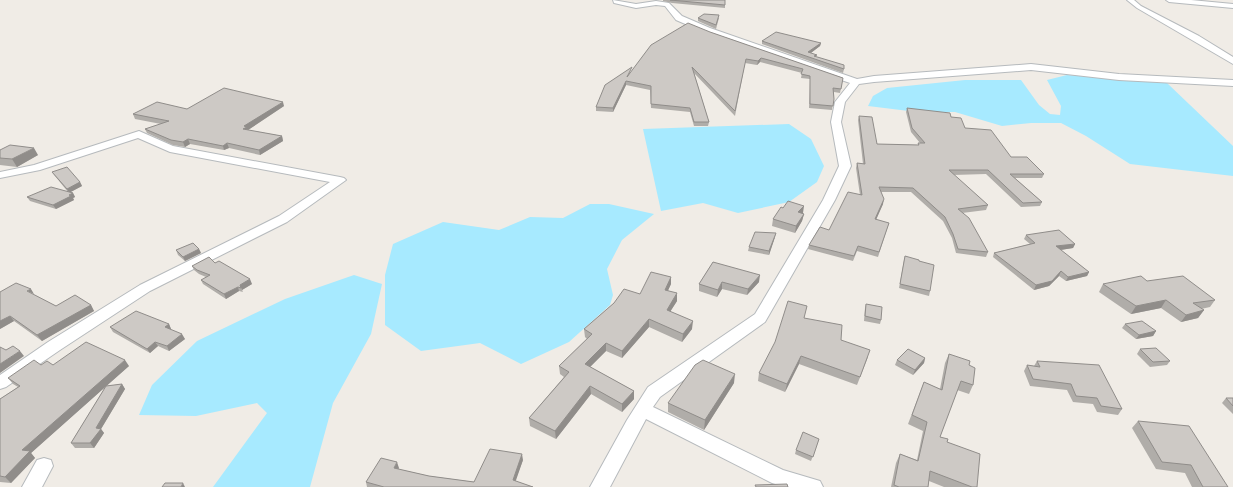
<svg xmlns="http://www.w3.org/2000/svg" width="1233" height="487" font-family="'Titillium Web',sans-serif">
  <style>
    .water { fill: #a7eaff }
    .lines { fill: none; stroke-linecap: round; stroke-linejoin: round }
    .minor-casing { stroke: #b6babd; stroke-width: 2 }
    .minor { fill: #fff; fill-rule: evenodd }
    .wall { fill: #b0ada9 }
    .shaded-wall { fill: #908d8a }
    .building { fill: #cdc9c5; stroke: #908d8a }
  </style>
  <rect width="100%" height="100%" fill="#f0ece6"/>
  <path class="water" d="M1067,75L1167,83L1233,146V176L1130,164L1086,136L1061,123H1031L1002,126L955,112H917L868,106L873,96L887,88L965,80H1021L1039,105L1050,114L1060,115L1061,106L1047,80Z
    M789,124L811,139L824,166L817,182L789,202L738,213L703,203L661,211L643,129Z
    M590,204H609L654,214L622,240L607,269L613,295L610,305L569,342L521,364L480,343L421,351L385,325V275L393,244L443,222L499,230L530,217L563,218Z
    M354,275L382,284L371,334L333,403L310,487H213L267,413L257,403L196,416L139,415L152,385L197,341L285,299Z"/>
  <g class="lines">
    <g class="minor-casing">
      <path id="minor" d="M613,0L636,4L656,1L669,3L682,16L710,28L857,79L874,76L1031,64L1119,74L1233,80V86L1119,80L1031,70L874,82L859,84L845,102L841,122L851,166L835,200L765,322L660,397L653,407L783,470L820,481L823,487H785L772,483L646,419L610,487H590L627,420L648,387L755,314L823,200L839,166L831,122L835,102L850,83L704,32L676,20L665,6L656,5L636,8L614,3Z
        M1127,0H1134L1141,6L1199,36L1233,57V64L1137,8Z
        M1166,0H1191L1233,4V8L1169,2Z
        M139,131L173,146L340,177L344,178L346,180L287,222L150,291L60,350L6,387L0,389V375L48,342L140,285L279,216L330,182L170,152L138,138L40,170L0,178V172L34,165Z
        M44,458L51,460L53,466L42,487H22L37,460Z"/>
    </g>
    <use href="#minor" class="minor"/>
  </g>
  <path class="wall" d="M663,0H725V8L672,3L663,1Z
    M698,18H719L716,29L698,21Z
    M710,32L843,78L840,93L834,92L832,110L809,108L810,79L801,78L802,73L760,62L757,65L745,63L735,116L694,73L709,122L708,126H694L690,112L651,108L650,90L626,85L613,112L596,111V107L632,71Z
    M762,41L821,43L820,46L811,53L816,57L844,69L843,73L762,44Z
    M284,106L248,130L282,136L283,141L260,155L229,148L224,150L190,144L185,147L173,145L147,133L145,129L161,124L135,119L133,114L187,109Z
    M907,108L951,117L965,128L1011,157L1044,174L1042,178H1015L1042,202L1040,206L1021,207L986,174L953,175L988,205L986,210L962,213L988,252L986,257L956,253L952,238L943,221L911,192H881L883,204L876,220L889,223L878,257L857,251L853,261L808,249L809,245L829,230L860,195L856,168L857,163L863,164L858,120L859,116L877,144L918,145V143H920L911,132L906,112Z
    M0,150L38,155L17,167L0,165Z
    M52,172L80,182L82,186L70,192L73,193L75,197L73,198L74,200L56,209L30,201L27,197L68,192L55,176Z
    M783,208L804,214L802,221L795,233L772,226L773,219Z
    M1026,235L1075,244L1073,248L1060,250L1089,272L1087,276L1066,281L1059,276L1049,286L1034,290L993,257L994,253L1030,244L1024,239Z
    M775,237L769,255L748,251L749,247Z
    M199,249L201,253L185,261L178,255L176,250Z
    M905,256L930,291L929,296L899,288L904,260Z
    M713,262L759,282L747,295L722,289L717,297L699,291V284Z
    M215,263L252,284L242,290L243,292L239,291L226,299L203,284L201,280L206,277L199,274L194,270L192,266Z
    M671,277V284L668,290L677,301L670,312L692,329L682,342L649,327L622,358L606,351L590,367L634,391V399L622,412L591,394L556,439L530,426L529,418L564,377L560,374L559,366L587,339L585,337L584,329L614,303L640,294Z
    M1147,281L1215,300L1210,307L1201,309L1204,310L1198,318L1181,322L1161,308L1131,314L1099,292L1103,284Z
    M0,292L34,295L56,306L91,305L94,311L42,341L14,321L0,329Z
    M866,304L881,320L880,324L864,321L865,308Z
    M804,318L841,340L868,357L857,385L799,364L785,392L758,381L759,373Z
    M169,324L171,329L170,330L185,339L169,351L158,346L150,353L113,332L110,327Z
    M1125,324L1156,331L1153,336L1136,339L1122,328Z
    M1140,349L1170,361L1167,365L1150,367L1137,354Z
    M949,354L969,365L973,385L969,394L957,390L940,437L947,442L977,487H944L929,481L928,487H891L896,463L900,454L917,460L923,431L908,424L924,382L940,389L945,363Z
    M925,358L924,363L913,375L895,365L897,360Z
    M1037,361L1122,409L1118,415L1097,412L1093,404L1073,402L1067,390L1030,386L1024,371L1027,365L1034,366Z
    M41,365L129,366L106,386L122,384L125,389L101,429L104,433L94,448H75L71,443L106,386L31,453L35,458L11,483L0,482V399L18,387L13,384L8,378Z
    M734,383L704,430L668,412V403Z
    M1226,398H1233V414L1222,403Z
    M1138,421L1228,487H1192L1185,473L1156,469L1132,428Z
    M819,439L811,461L795,454L796,450Z
    M523,460L515,481L533,487H367L366,482L399,468L398,469L429,476L474,482Z"/>
  <path class="shaded-wall" d="M821,43L820,46L808,55V52Z
    M761,58L760,62L757,65L758,61Z
    M626,81V85L613,112V108Z
    M283,102L284,106L248,130L243,129L244,126Z
    M282,136L283,141L260,155L259,150Z
    M188,139L190,144L185,147L183,142Z
    M227,143L229,148L224,150L223,146Z
    M34,148L38,155L17,167L12,159Z
    M80,182L82,186L69,193L67,189Z
    M73,193L75,197L73,198L74,200L56,209L53,205Z
    M884,199L883,204L874,224L875,219Z
    M804,206L803,213L797,219L798,212Z
    M804,214L802,221L795,233L796,226Z
    M776,233L775,237L769,255V251Z
    M1075,244L1073,248L1054,251L1056,246Z
    M199,249L201,253L185,261L183,257Z
    M1061,271L1059,276L1049,286L1034,290L1036,285Z
    M1089,272L1087,276L1066,281L1068,277Z
    M760,275L759,282L747,295L748,289Z
    M671,277V284L665,297V290Z
    M250,279L252,284L242,290L243,292L240,285Z
    M722,282V289L717,297L718,290Z
    M238,287L239,291L226,299L224,294Z
    M31,289L34,294L27,291Z
    M677,293V301L666,318L667,310Z
    M1166,300L1161,308L1131,314L1136,306Z
    M91,305L94,311L42,341L37,335Z
    M1204,310L1198,318L1181,322L1186,315Z
    M10,316L14,321L0,329V321Z
    M649,319V327L622,358V351Z
    M693,321L692,329L682,342L683,334Z
    M169,324L171,329L167,332L165,327Z
    M1156,331L1153,336L1136,339L1139,335Z
    M182,334L185,339L169,351L167,346Z
    M155,342L158,346L150,353L147,349Z
    M606,343V351L585,372V364Z
    M20,351L24,356L0,373V364Z
    M801,356L799,364L785,392L787,384Z
    M925,358L924,363L913,375L915,370Z
    M125,360L129,366L31,453L35,458L11,483L5,477L22,450Z
    M735,374L734,383L704,430L705,420Z
    M122,384L125,389L101,429L104,433L94,448L90,443L96,428Z
    M590,386L591,394L556,439L555,431Z
    M634,391V399L622,412V404Z
    M522,454L523,460L514,486L513,480Z
    M397,462L399,468L396,473L394,468Z
    M183,483L185,487H181Z"/>
  <path class="building" d="M670,0H725V5Z
    M704,14L719,15L716,25L698,18Z
    M688,23L710,32L843,78L841,89L833,88L834,99L833,106L810,104V76L801,74L803,69L761,58L758,61L746,59L735,111L692,67L709,122H694L690,108L651,104V86L626,81L613,108L596,107L605,85L632,67L627,77L651,45Z
    M776,32L821,43L808,52L817,55L814,56L844,65V69L762,41Z
    M224,88L283,102L244,126L247,127L243,129L282,136L259,150L227,143L223,146L188,139L183,142L171,140L145,129L169,121L133,114L157,102L187,109Z
    M907,108L950,113L951,117L961,118L965,128L991,130L1011,157H1027L1044,174H1010L1042,202L1023,203L988,170H949L988,205L958,209L969,218L988,252L958,249L953,234L945,217L913,188L879,187L884,199L875,219L889,223L879,252L858,246L854,256L809,245L820,227L829,230L848,192L862,195L857,163L865,164L859,116L872,117L877,144L919,145L918,143H925L912,128Z
    M10,145L34,148L12,159L0,158V150Z
    M67,167L80,182L67,189L52,172Z
    M51,187L73,193L69,195L71,196L53,205L27,197Z
    M788,201L804,206L798,212L804,214L796,226L773,219L781,207L783,208Z
    M1059,230L1075,244L1056,246L1089,272L1068,277L1061,271L1052,281L1036,285L994,253L1035,243L1026,235Z
    M755,232L776,233L769,251L749,247Z
    M193,243L199,249L183,257L176,250Z
    M905,256L919,260V261L934,265L930,291L900,284Z
    M209,257L215,263L219,261L250,279L240,285L241,288L238,287L224,294L201,280L210,275L197,270L192,266Z
    M713,262L760,275L748,289L722,282L718,290L699,284Z
    M651,272L671,277L665,290L677,293L667,310L693,321L683,334L649,319L622,351L606,343L585,364L634,391L622,404L590,386L555,431L529,418L569,372L559,366L592,334L584,329L614,303L624,289L640,294Z
    M1141,276L1147,281L1183,276L1215,300L1193,303L1204,310L1186,315L1166,300L1136,306L1103,284Z
    M16,283L31,289L27,291L56,306L75,295L91,305L37,335L10,316L0,321V292Z
    M788,301L807,306L804,318L842,325L841,340L870,350L860,377L801,356L787,384L759,373L775,342Z
    M866,304L882,307L881,320L865,316Z
    M136,311L169,324L165,327L182,334L167,346L155,342L147,349L110,327Z
    M1142,321L1156,331L1139,335L1125,324Z
    M86,342L125,360L22,450L30,451L5,477L0,476V399L20,386L8,378L34,360L41,365L47,361L53,365Z
    M13,346L20,351L0,364V347L6,350Z
    M1156,348L1170,361L1153,362L1140,349Z
    M908,349L925,358L915,370L897,360Z
    M949,354L970,361L969,365L975,368L973,385L961,381L940,437L948,439L947,442L980,454L977,487H972L930,471L928,487H899L894,485L900,454L918,461L927,422L912,415L924,382L942,390Z
    M703,360L735,374L705,420L668,403L695,365Z
    M1037,361L1099,365L1122,409L1101,406L1097,398L1076,396L1071,384L1033,379L1027,365L1040,367Z
    M122,384L96,428L101,429L90,443H71L106,386Z
    M1226,398H1233V406Z
    M1138,421L1189,426L1228,487H1203L1191,465L1162,462Z
    M803,432L819,439L813,457L796,450Z
    M490,449L522,454L513,480L533,487H384L366,482L381,458L397,462L394,468L429,476L474,482Z
    M165,483H183L181,487H162Z
    M787,484L788,487H756L755,485Z"/>
</svg>
